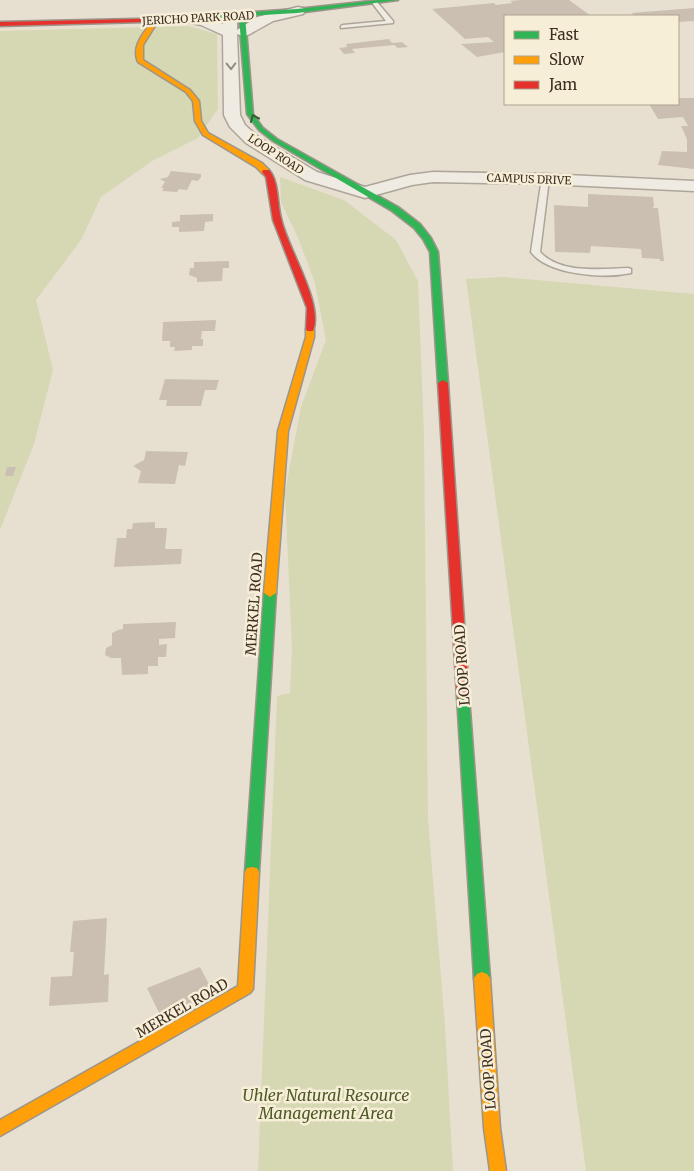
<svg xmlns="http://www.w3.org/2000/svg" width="694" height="1171" font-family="Merriweather,serif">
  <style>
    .green { fill: #d6d7b3 }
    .building { fill: #cbbfb2 }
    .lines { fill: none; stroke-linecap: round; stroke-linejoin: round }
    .lane-casing { stroke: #ada599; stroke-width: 3 }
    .street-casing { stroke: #ada599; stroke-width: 3 }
    .fast-casing { stroke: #9c958a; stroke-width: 3 }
    .slow-casing { stroke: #9c958a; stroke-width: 3 }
    .jam-casing { stroke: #9c958a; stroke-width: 3 }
    .lane { fill: #efebe3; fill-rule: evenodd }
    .street { fill: #efebe3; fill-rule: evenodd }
    .fast { fill: #30b455; fill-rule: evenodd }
    .slow { fill: #ff9f0a; fill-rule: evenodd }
    .jam { fill: #e5322d; fill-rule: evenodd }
    .oneway { stroke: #968c82 }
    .oneway2 { stroke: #385d33 }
    .labels { text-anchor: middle; stroke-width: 5; stroke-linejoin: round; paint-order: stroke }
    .far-street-label { font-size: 11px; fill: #3d2e20; stroke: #f7eed8 }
    .street-label { font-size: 14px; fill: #3d2e20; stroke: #f7eed8 }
    .near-park-label { font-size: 16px; font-style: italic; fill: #4d5a26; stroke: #f7eed8 }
  </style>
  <rect width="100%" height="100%" fill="#e7e0d1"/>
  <path class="green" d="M188,26L217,34L218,109L198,138L152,161L101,197L81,240L36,300L53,370L34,444L0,530V31Z
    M280,177L344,200L396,240L418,281L424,434L428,819L445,1026L453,1171H258L277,696L290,693L292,649L285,492L301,407L326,340L315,283L299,240L281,202Z
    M503,277L694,294V1171H586L466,279Z"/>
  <path class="building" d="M521,0H569L591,16H505V52L477,57L461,44L494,42L488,37L465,39L432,9L494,3L496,5L513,3L510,1Z
    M694,8V21L678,22V16H636L631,13Z
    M389,39L392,43L402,42L408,47L398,48L394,45L352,49L355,53L344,54L339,48L347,47L346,44Z
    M678,98H694V169L658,165L662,151L687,152V139L681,126H688L683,117L658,119L649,104H678Z
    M171,171L201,174V177L198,181L192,180L187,190L179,189L177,192L162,191L164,188H161L165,182L160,179L168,177Z
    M588,194L653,197L654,207L652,208H658L664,261H660V259L642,258L641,249L591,246L590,253L555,252L554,205L588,207Z
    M213,214V221L205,222L204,231L179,232V227H172V222L180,221V215Z
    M229,261V268H223L222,281L197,282V278L189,275L190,268H194V262Z
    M216,320L215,331H202L201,339H203V346H192V350L174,351L175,347H170V341H162L163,322Z
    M165,379L219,380L216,390H205L201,406H166L167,400H159Z
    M146,451L188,452L185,466L179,465L175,484L138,483L141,471L133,466L144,460Z
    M7,467H16L13,476H5Z
    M155,522V528H167L165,549H182L181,564L114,567L117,538H126L127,529H132L133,523Z
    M176,622L175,638L159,639V645L167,644L166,657H158V666H148V674L122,675L121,658H111L105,655L106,648L112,645V633L118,630L123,629V624Z
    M107,918L104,975L109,974L108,1002L49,1006L51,977L72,976L74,952H70L73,921Z
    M200,967L215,996L161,1017L147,988Z"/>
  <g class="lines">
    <g class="lane-casing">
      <path id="lane" d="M373,2H377L393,21V23L341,28V26L343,25L386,21L373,4Z
        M542,177L549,179L540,252C560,274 600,269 628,268L631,269V273C604,279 548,275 531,252Z"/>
    </g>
    <g class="street-casing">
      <path id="street" d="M298,7L303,8L305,11L303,14L273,21L248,35L243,36L237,34L240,115L245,125L258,137L317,172L365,187L410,175L433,172L545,174L694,181V191L545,184L433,182L412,185L365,198L305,180L246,143L230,127L224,115L223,35L201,25L187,22L185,19L192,15L209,18L223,24V17L230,13L237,17V30L257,17Z"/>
    </g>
    <g class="fast-casing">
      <path id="fast" d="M380,0H398L297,13L245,16L253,114L263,128L277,139L398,207L420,224L431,238L438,252L448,383L443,386L438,383L430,252L423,239L414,228L392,211L273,141L259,130L247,114L239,17L179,21L176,19L179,17L297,9Z
        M270,589L276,593L259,872L257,876L252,877L247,876L245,872L264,593Z
        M463,692L467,693L469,696L490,978L487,982L482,984L477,982L474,978L457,696L459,693Z"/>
    </g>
    <g class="slow-casing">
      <path id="slow" d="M153,20L158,21L143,45V60L190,90L199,101L201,121L208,133L262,163L269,170V174H263L256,167L203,135L195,121L193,101L186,92L138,62C131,46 144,33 153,20Z
        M310,326L314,329V337L288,431L276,593L270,597L264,593L278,431L306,337V329Z
        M252,867L257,868L259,872L253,989L250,993L0,1136V1120L238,986L245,872L247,868Z
        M482,972L487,974L490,978L500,1128L506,1171H490L484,1128L474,978L477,974Z"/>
    </g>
    <g class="jam-casing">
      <path id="jam" d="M181,18L179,21L0,26V22Z
        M263,170H269C279,181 277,204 281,218C287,248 324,303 313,331H307L306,329L307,308L273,220L266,177L262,172Z
        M443,380L448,383L469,696L467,699H459L457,696L438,383Z"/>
    </g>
    <use href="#lane" class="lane"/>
    <use href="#street" class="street"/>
    <use href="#fast" class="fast"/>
    <use href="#slow" class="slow"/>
    <use href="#jam" class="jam"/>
  </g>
  <defs><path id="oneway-chevron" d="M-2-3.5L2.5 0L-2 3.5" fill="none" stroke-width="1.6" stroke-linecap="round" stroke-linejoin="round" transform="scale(1.25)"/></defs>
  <use class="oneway" href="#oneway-chevron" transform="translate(231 66) rotate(89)"/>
  <use class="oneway2" href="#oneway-chevron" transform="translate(254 118) rotate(-114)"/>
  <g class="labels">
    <g class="far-street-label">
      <text transform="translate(198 18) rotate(-3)" y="4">JERICHO PARK ROAD</text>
      <text transform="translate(276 154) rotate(33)" y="4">LOOP ROAD</text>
      <text transform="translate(529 179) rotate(2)" y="4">CAMPUS DRIVE</text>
    </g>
    <g class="street-label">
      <text transform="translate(254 604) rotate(-86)" y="5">MERKEL ROAD</text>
      <text transform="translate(462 665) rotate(-94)" y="5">LOOP ROAD</text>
      <text transform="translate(182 1008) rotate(-30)" y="5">MERKEL ROAD</text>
      <text transform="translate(488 1069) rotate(-94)" y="5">LOOP ROAD</text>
    </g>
    <g class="near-park-label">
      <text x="326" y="1101">Uhler Natural Resource<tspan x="326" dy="18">Management Area</tspan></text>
    </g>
  </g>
  <rect x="504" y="15" width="175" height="90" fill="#f7eed8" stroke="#ada18e"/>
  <rect x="514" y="31" width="25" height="8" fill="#30b455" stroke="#ada18e"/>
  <text x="549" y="40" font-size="15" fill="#3d2e20">Fast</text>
  <rect x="514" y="56" width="25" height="8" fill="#ff9f0a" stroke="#ada18e"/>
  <text x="549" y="65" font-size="15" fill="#3d2e20">Slow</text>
  <rect x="514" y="81" width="25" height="8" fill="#e5322d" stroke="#ada18e"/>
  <text x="549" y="90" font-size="15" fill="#3d2e20">Jam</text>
</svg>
